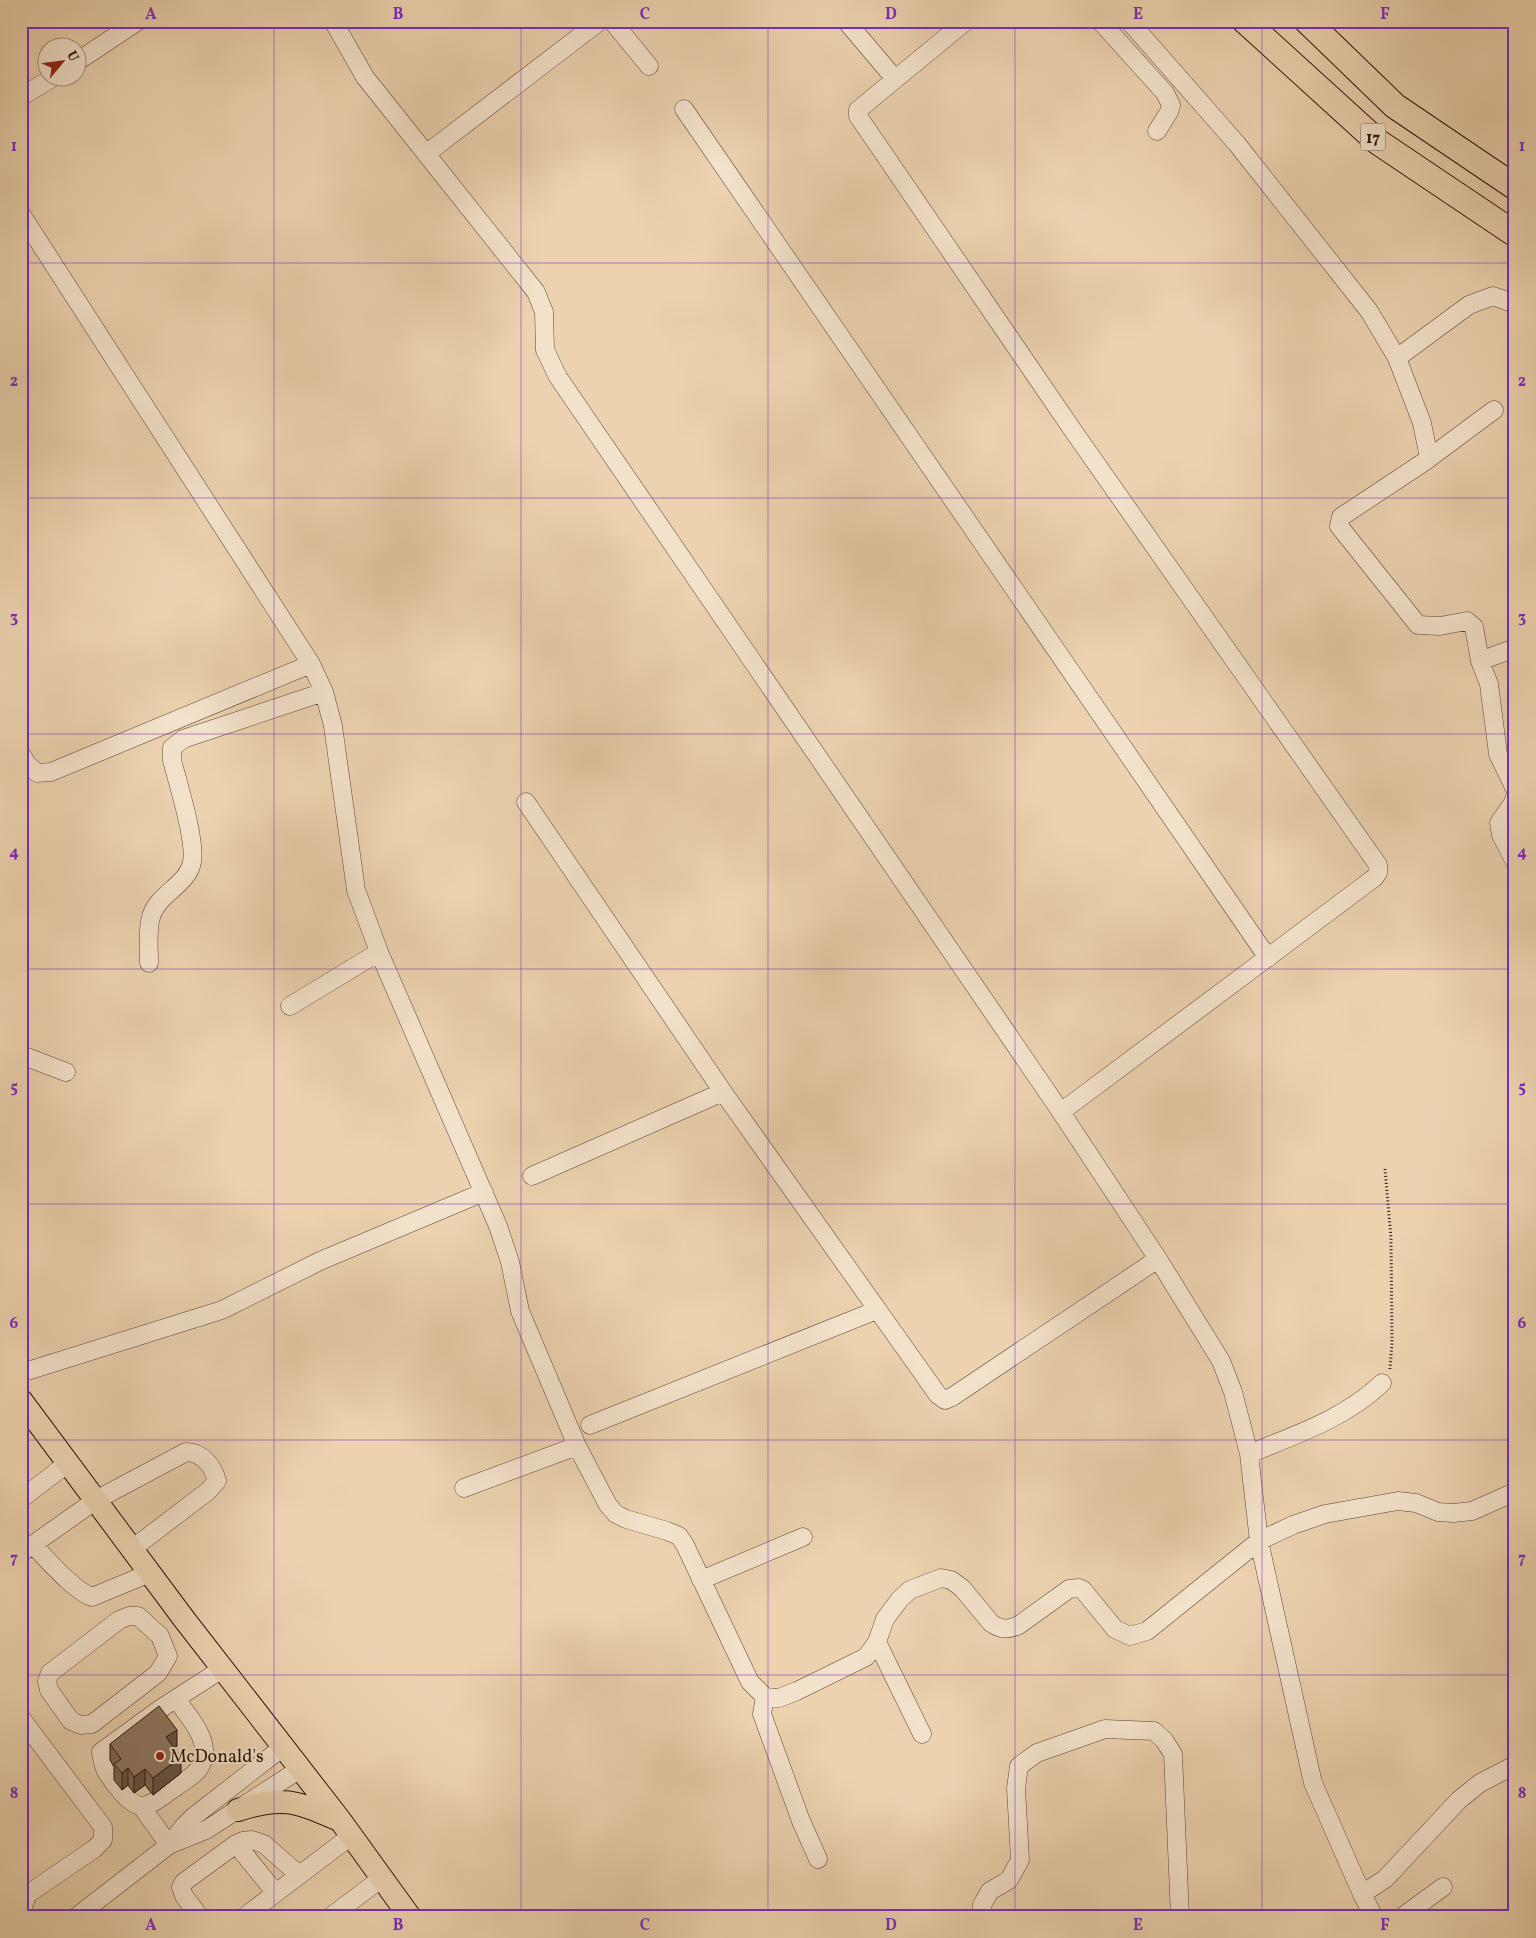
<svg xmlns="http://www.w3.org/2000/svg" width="1536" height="1938" font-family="Vollkorn,serif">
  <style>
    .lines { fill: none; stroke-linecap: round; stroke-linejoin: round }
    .minor-casing { stroke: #594436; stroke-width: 19 }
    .major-casing { stroke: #28140d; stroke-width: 24 }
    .highway-casing { stroke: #28140d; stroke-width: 27 }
    .path { stroke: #28140d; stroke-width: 3; stroke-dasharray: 1 2.5; stroke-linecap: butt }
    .minor { stroke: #f3e2cb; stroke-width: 18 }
    .major { stroke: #ecd2af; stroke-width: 22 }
    .highway { stroke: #ecd2af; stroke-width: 25 }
    .wall { fill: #7a6653; stroke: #28140d }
    .shaded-wall { fill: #635344; stroke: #28140d }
    .building { fill: #8e7761; stroke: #28140d }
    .grid { fill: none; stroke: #7b2cbf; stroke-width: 1; stroke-opacity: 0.55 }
    .poi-dot { fill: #8f2418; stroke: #f3e2cb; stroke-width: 2 }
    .labels { text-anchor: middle; stroke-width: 4; stroke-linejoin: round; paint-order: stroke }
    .shield { fill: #f3e2cb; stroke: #655246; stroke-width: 1 }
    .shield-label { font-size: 16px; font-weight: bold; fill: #28140d }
    .poi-label { font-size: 18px; fill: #28140d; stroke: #f3e2cb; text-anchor: start }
    .neatline { fill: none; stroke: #7b2cbf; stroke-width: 2 }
    .grid-label { font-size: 16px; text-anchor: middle; font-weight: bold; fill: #7b2cbf }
  </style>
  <rect width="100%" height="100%" fill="#ecd2af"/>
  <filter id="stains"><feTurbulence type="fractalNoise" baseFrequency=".004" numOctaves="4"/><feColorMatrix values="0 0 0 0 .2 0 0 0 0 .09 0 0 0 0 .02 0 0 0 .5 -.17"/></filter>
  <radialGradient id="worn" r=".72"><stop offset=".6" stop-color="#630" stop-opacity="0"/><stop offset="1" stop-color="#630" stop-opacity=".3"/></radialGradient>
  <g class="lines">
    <g class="minor-casing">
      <path id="minor" d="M333,21L365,77L536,292L544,312L545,350L558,377L1061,1112L1158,1259L1221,1361L1233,1392L1249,1454L1259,1541L1313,1783L1362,1894L1374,1917
        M612,21L649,66
        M846,21L895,79
        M966,21L858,110V116L1074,432L1378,865V873L1374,878L1061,1112
        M1100,21L1165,93L1171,105L1169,112L1157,131
        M1129,21L1237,144L1369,311L1397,358L1422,423L1429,458
        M78,61L138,21
        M21,97L52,78
        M684,109L1268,958
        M426,154L600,21
        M21,214L311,664L324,692L333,726L356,890L379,952L498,1226L510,1262L520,1311L577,1446L608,1505L616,1514L626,1519L667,1531L679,1536L685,1545L750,1682L765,1697L779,1698L797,1691L866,1657L877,1642L885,1619L900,1599L910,1590L941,1578L951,1580L962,1588L991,1623C1001,1630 1008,1630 1019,1625L1069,1589L1079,1588L1083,1590L1115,1629L1130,1636L1147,1631L1259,1541L1293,1525L1325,1514L1398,1501L1416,1503L1438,1512L1453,1513L1472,1511L1515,1492
        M1397,358L1469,305L1493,296L1515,304
        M1494,410L1424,462L1341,517L1339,526L1418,625L1440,626L1467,621L1474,627L1480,661L1489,684L1498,754L1515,789
        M1480,661L1515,648
        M21,754L27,764L37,773L51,772L311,664
        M1515,797L1513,803L1499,823L1501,835L1515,862
        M526,802L723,1092L938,1395L945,1400L952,1397L1158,1259
        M149,963C149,948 147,931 151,917C157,894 188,885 192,862C196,840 178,784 172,760V748L183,739L324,692
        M290,1006L379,952
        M21,1055L66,1072
        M532,1176L723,1092
        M21,1373L222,1310L320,1261L484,1192
        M590,1425L877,1310
        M1249,1454C1295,1435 1346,1418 1382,1383
        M464,1488L577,1446
        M21,1499L68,1463
        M33,1545C47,1559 74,1591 92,1597L150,1573
        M21,1553L96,1500L186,1452C202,1452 213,1466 217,1481L208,1491L132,1549
        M701,1580L803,1537
        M129,1616H138L160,1636L168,1656L158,1673L92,1724L81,1725L71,1721L49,1690L47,1681L50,1673L119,1620Z
        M877,1642L922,1734
        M765,1697L762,1714L801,1821L818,1859
        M176,1699C189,1717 214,1743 200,1767C195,1776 183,1781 176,1787C166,1793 155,1804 143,1806C130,1807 112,1781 106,1771C103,1765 102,1759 101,1752L160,1709L222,1669
        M21,1718L103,1827V1840L94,1849L28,1894L23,1906L25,1917
        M141,1806L169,1845
        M236,1844L275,1892
        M169,1845L206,1830L300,1769
        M1362,1894L1385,1879L1459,1800L1480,1783L1515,1765
        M76,1917L169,1845L183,1827L193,1817L283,1747
        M200,1917L184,1896L181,1887L184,1882L236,1844L243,1841L252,1840L264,1844L298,1874
        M244,1917L351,1836
        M330,1917L382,1878
        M982,1917V1905L990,1891L1009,1880L1020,1860L1016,1788L1019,1766L1037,1753L1105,1729L1154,1731L1164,1740L1173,1754L1180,1917
        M1402,1917L1443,1887"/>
    </g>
    <g class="major-casing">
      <path id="major" d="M21,1400L184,1619L340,1820L410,1917
        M238,1810C283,1795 297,1802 339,1820"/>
    </g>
    <g class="highway-casing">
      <path id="highway" d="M1245,21L1378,142L1515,234
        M1307,21L1395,106L1515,187"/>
    </g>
    <path class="path" d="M1385,1169L1391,1238L1392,1343L1390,1369"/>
    <use href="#minor" class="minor"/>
    <use href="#major" class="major"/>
    <use href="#highway" class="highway"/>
  </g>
  <path class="wall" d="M110,1744L177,1746L174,1748L181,1773L153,1795L145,1785L134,1793L128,1785L122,1790L114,1780V1767L110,1760Z"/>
  <path class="shaded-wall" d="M177,1730V1746L166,1753V1737Z
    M181,1757V1773L153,1795V1778Z
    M128,1768V1785L122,1790V1773Z
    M145,1769V1785L134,1793V1777Z"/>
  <path class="building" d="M159,1706L177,1730L166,1737L181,1757L153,1778L145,1769L134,1777L128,1768L122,1773L114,1764L121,1759L110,1744Z"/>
  <path class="grid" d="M274,21V1917M521,21V1917M768,21V1917M1015,21V1917M1262,21V1917M21,263H1515M21,498H1515M21,734H1515M21,969H1515M21,1204H1515M21,1440H1515M21,1675H1515"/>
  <circle class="poi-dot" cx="160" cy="1756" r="5"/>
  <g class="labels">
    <rect class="shield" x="1360.5" y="123.5" width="25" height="27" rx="4"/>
    <g class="shield-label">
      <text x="1373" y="143">17</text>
    </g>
    <g class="poi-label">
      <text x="170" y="1762">McDonald's</text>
    </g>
  </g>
  <rect width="1536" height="1938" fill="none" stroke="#ecd2af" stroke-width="55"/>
  <g transform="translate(62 62) rotate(61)"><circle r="24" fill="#f3e2cb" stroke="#a2907f"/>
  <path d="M0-4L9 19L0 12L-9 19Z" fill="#8f2418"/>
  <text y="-8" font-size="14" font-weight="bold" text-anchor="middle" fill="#28140d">U</text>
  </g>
  <rect x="28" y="28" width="1480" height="1882" class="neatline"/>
  <g class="grid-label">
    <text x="151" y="19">A</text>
    <text x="398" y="19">B</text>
    <text x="645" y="19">C</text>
    <text x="891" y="19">D</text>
    <text x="1138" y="19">E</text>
    <text x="1385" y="19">F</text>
    <text x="14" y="151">1</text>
    <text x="1522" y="151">1</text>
    <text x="14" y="386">2</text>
    <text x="1522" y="386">2</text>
    <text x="14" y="622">3</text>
    <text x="1522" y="622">3</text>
    <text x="14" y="857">4</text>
    <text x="1522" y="857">4</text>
    <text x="14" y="1092">5</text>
    <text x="1522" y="1092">5</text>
    <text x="14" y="1328">6</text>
    <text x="1522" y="1328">6</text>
    <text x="14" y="1563">7</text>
    <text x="1522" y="1563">7</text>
    <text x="14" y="1798">8</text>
    <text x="1522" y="1798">8</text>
    <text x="151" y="1930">A</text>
    <text x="398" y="1930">B</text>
    <text x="645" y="1930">C</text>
    <text x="891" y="1930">D</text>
    <text x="1138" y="1930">E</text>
    <text x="1385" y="1930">F</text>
  </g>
  <rect width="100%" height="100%" filter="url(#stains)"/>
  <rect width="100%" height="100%" fill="url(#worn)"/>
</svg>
